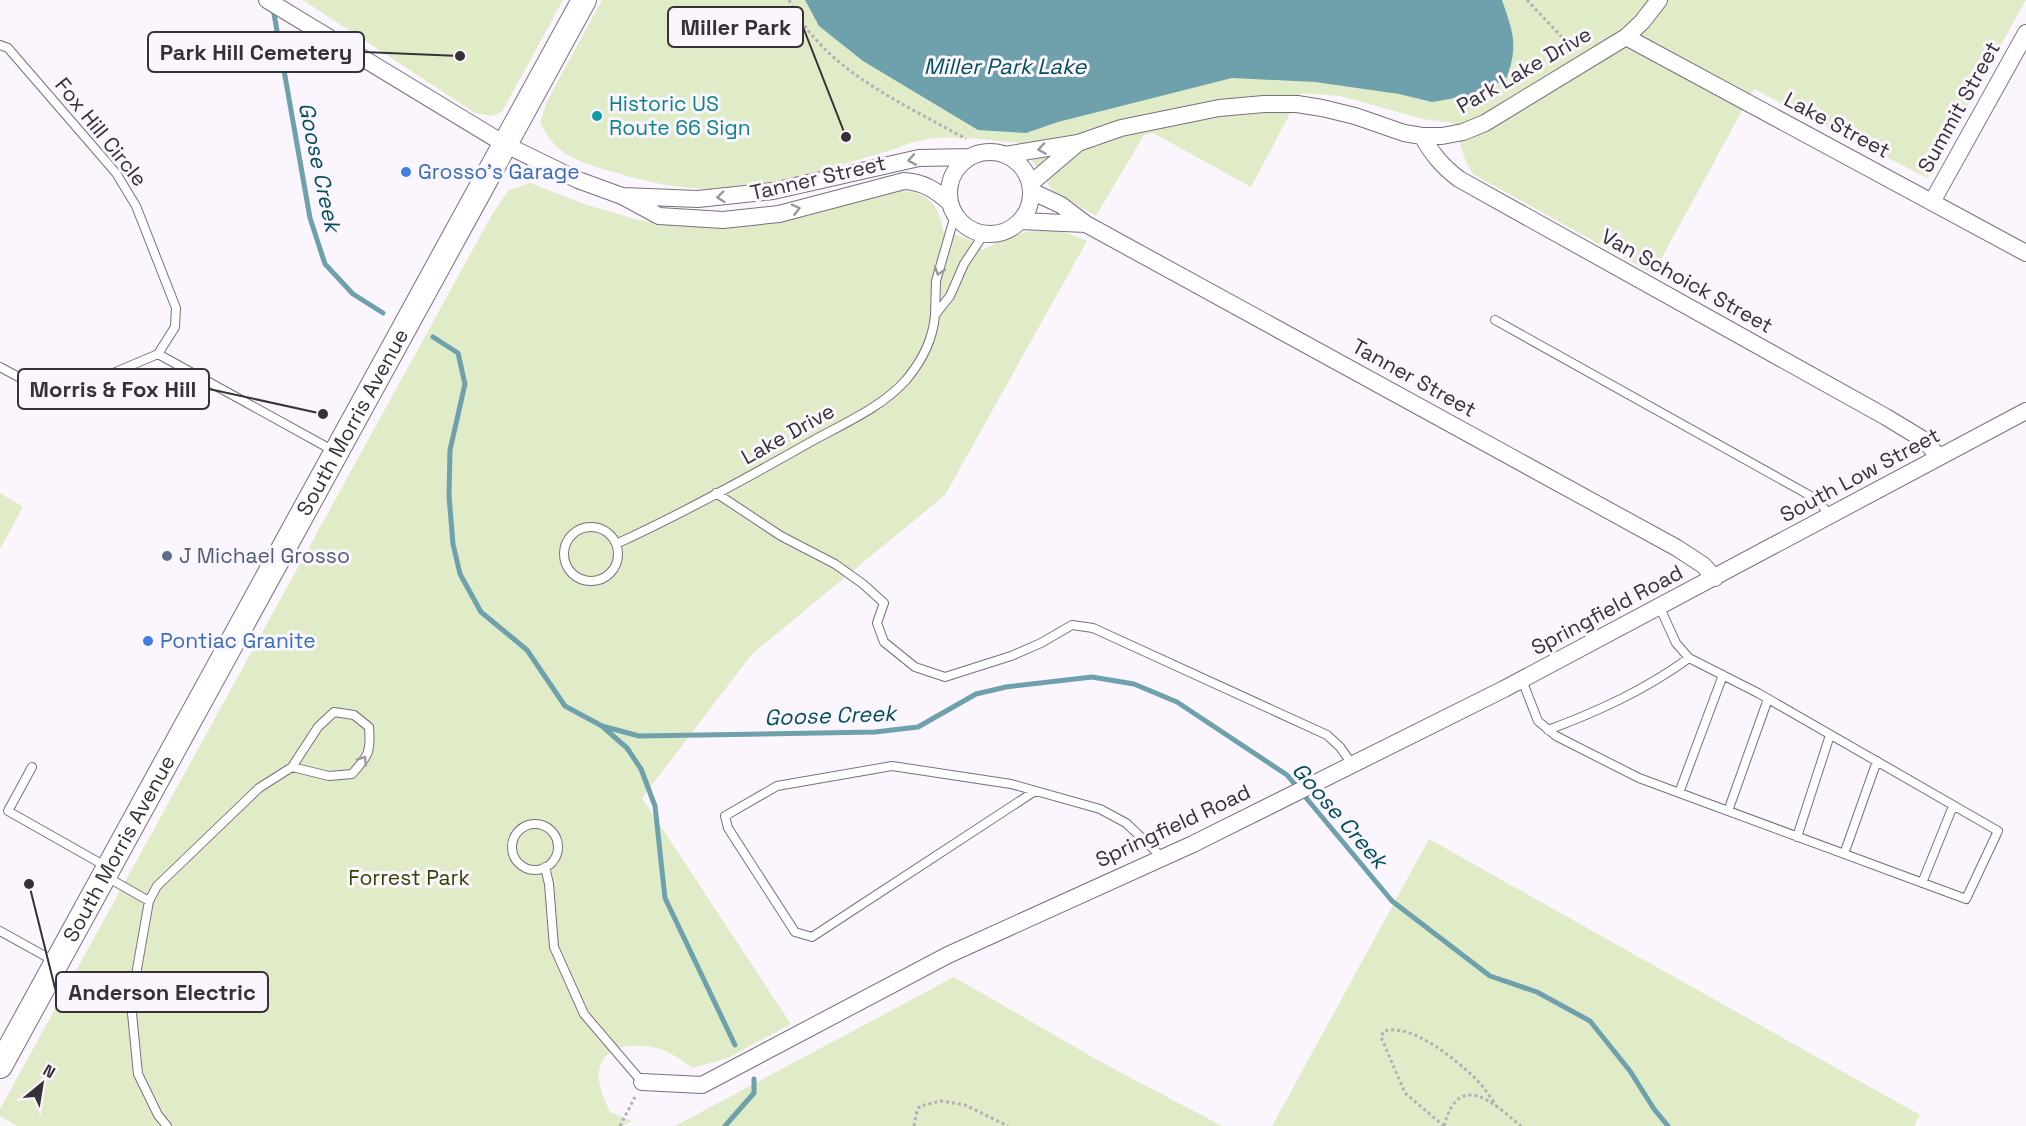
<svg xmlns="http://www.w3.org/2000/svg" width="2026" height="1126" font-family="'Space Grotesk',sans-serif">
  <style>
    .green { fill: #e0ecc7 }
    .water { fill: #6fa1ac }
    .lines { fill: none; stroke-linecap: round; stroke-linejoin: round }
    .stream { stroke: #6fa1ac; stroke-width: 5 }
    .service-casing { stroke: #79707e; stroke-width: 10 }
    .minor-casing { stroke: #79707e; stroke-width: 18 }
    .secondary-casing { stroke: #79707e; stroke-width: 26 }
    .path { stroke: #b4afb7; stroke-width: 3; stroke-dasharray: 3 3; stroke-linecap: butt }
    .service { stroke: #fff; stroke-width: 8 }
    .minor { stroke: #fff; stroke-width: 16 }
    .secondary { stroke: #fff; stroke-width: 24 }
    .oneway { stroke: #9a989b }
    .culture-dot { fill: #0f9aa8; stroke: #fbf5fe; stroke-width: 2 }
    .shop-dot { fill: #3f7fe0; stroke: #fbf5fe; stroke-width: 2 }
    .service-dot { fill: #5c6f8a; stroke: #fbf5fe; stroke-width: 2 }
    .labels { text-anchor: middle; stroke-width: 6; stroke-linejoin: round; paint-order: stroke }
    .street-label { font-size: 21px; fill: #353137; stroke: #fbf5fe }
    .culture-label { font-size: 21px; fill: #0d838f; stroke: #fbf5fe; text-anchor: start }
    .shop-label { font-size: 21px; fill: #366cbe; stroke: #fbf5fe; text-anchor: start }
    .service-label { font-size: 21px; fill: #4e5e75; stroke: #fbf5fe; text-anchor: start }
    .park-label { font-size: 21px; fill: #354201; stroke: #fbf5fe }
    .water-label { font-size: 22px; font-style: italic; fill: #014f5b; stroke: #fbf5fe }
    .leader { fill: none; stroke: #353137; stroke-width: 2 }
    .callout-dot { fill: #353137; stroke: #fbf5fe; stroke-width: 2 }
    .callout { fill: #fbf5fe; stroke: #353137; stroke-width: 2 }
    .callout-label { font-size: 22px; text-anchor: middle; font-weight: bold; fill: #353137 }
  </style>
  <rect width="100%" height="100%" fill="#fbf5fe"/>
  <path class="green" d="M303,0H563L502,112L491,116L475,113Z
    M602,0H2026L1927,178L1754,89L1653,274L1473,174L1466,162L1453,123L1423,119L1340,96L1301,93L1251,187L1153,133L1144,135L1096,216L1052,190L1020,143C982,140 934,130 898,148C846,163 793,181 739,188C699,192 655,185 617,173C596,167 571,161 555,145C549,139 544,130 540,123L547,101Z
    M530,183L587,205L638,220L702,227L764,224L896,191C924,189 940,204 943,231L971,240L983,250C1019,230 1049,222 1087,241L945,495L752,654L642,798L791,1024L728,1058L693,1068C684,1062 675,1055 665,1051C643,1042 604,1041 599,1071C597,1085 605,1100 610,1112L632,1121L622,1126H17L0,1116V1109L494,211L509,190Z
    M0,493L23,507L0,549Z
    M1429,839L1920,1115L1914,1126H1272Z
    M954,977L1101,1062L1222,1126H675Z"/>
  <path class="water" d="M805,0H1502C1513,32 1519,46 1506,79L1474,95L1432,102L1399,94L1315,82L1232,78L1058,122L1026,133L978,130L863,61L819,26Z"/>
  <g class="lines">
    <path class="stream" d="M273,8L310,218L325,264L353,294L383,313
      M433,337L458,353L465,384L450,450L449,496L453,544L460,574L481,612L527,650L565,706L602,726L639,736L875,732L918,727L976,694L1006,687L1092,677L1134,684L1177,702L1287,775L1392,901L1490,976L1537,992L1590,1021L1630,1071L1654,1109L1668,1126
      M603,727L627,748L641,769L655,806L665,898L735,1045
      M725,1126L754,1093V1079"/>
    <g class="service-casing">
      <path id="service" d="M0,45L8,48L116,173L136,206L176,308L175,327L158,354L85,385L63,390L37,387L0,367
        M955,215L936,281L935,315L950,296L964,264L984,234
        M1495,320L1818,500L1830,516
        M158,354L334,451
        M716,493L781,536L835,564L863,584L884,603L877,623L884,642L915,667L945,677L1011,656L1041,643L1072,625L1093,628L1327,735L1340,747L1352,764
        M564 554a27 27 0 1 1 54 0a27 27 0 1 1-54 0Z
        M616,544C684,513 749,477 814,440C845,423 882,407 906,380C922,361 933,339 935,315
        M1522,680L1538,721L1556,736L1639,778L1966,899L1998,831L1758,693L1689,658L1676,643L1660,608
        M1548,730C1599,711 1645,690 1689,658
        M32,767L8,811L107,867
        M1035,791L812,937L795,932L728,828L725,816L777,786L892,766L1011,784L1100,809L1126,823L1163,858
        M1679,793L1723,675
        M1728,811L1768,699
        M512 847a23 23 0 1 1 46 0a23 23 0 1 1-46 0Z
        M1797,837L1830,735
        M1844,854L1877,761
        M545,867L549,884L554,947L584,1014L642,1082
        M105,876L149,901L131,1003L138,1074L158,1115L167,1126
        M1922,883L1953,806
        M149,901L157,886L259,788L292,767L318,727L334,712L354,715L369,727C371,752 369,755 352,774L329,776L292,767
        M0,931L54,961"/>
    </g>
    <g class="minor-casing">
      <path id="minor" d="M267,0L506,145L578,180L622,196
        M1626,37L2026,253
        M1422,136C1432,154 1442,166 1459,179L1886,417L1924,440L1939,457
        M949 193a41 41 0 1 1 82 0a41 41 0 1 1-82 0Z
        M1005,155L1078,143L1121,128L1219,108L1264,104H1297L1322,108L1355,116L1404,133L1422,136H1442L1463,132L1485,123L1626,37L1642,22L1659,0
        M1030,184L1077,144
        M1031,191L1061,205L1086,224L1677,548L1703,565L1715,578
        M1932,202L2026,33
        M950,203C936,190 923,182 904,181L779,214L723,220L659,216L622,196L698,199L773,191L919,158L970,157
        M1020,221L1086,224
        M642,1082L702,1085L948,955L1193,844L1504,689L2026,411"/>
    </g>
    <g class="secondary-casing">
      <g id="secondary">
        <path id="s1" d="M0,1066L584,0"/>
      </g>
    </g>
    <path class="path" d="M789,0C823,70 901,102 966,139
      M1527,0L1573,49
      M620,1126L635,1097
      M914,1126L917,1110L920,1106L941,1101L965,1105L1008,1126
      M1444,1126L1405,1093L1381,1037L1384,1031C1413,1023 1456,1060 1476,1079C1484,1087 1490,1097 1496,1105
      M1444,1126C1459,1070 1492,1102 1521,1126"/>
    <use href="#service" class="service"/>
    <use href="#minor" class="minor"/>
    <use href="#secondary" class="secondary"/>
  </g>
  <defs><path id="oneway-chevron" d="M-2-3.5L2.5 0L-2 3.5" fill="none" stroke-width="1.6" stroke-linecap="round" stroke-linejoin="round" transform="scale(1.5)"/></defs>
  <g class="oneway">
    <use href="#oneway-chevron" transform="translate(1042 149) rotate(171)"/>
    <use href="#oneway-chevron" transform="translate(912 160) rotate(170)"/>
    <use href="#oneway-chevron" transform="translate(721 197) rotate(174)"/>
    <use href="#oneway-chevron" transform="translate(796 209) rotate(-14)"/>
    <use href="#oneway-chevron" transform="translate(939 271) rotate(108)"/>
    <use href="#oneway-chevron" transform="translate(363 760) rotate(-56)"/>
  </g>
  <circle class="culture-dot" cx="597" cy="116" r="6"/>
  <g class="shop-dot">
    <circle cx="406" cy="172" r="6"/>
    <circle cx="148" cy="641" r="6"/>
  </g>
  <circle class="service-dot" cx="167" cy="556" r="6"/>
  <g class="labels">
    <g class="street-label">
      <text transform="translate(1524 70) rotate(-30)" y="7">Park Lake Drive</text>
      <text transform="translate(1959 107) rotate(-61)" y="7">Summit Street</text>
      <text transform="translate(1837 125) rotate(28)" y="7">Lake Street</text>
      <text transform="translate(101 132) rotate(51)" y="7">Fox Hill Circle</text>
      <text transform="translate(818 178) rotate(-13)" y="7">Tanner Street</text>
      <text transform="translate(1687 281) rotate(29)" y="7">Van Schoick Street</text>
      <text transform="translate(1414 378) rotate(29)" y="7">Tanner Street</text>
      <text dy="7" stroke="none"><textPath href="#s1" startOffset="734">South Morris Avenue</textPath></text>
      <text transform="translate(788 434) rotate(-29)" y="7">Lake Drive</text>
      <text transform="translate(1860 475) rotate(-28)" y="7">South Low Street</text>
      <text transform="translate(1607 610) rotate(-28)" y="7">Springfield Road</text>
      <text transform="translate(1173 826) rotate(-25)" y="7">Springfield Road</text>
      <text dy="7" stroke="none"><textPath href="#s1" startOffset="248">South Morris Avenue</textPath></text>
    </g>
    <g class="culture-label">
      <text x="609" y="111">Historic US<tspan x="609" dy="24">Route 66 Sign</tspan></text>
    </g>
    <g class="shop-label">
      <text x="418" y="179">Grosso's Garage</text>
      <text x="160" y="648">Pontiac Granite</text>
    </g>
    <g class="service-label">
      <text x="179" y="563">J Michael Grosso</text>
    </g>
    <g class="park-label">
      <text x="409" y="885">Forrest Park</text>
    </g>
    <g class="water-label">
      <text x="1005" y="74">Miller Park Lake</text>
      <text transform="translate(320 167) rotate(78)" y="8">Goose Creek</text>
      <text transform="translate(830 715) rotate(-2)" y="8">Goose Creek</text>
      <text transform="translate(1340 815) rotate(49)" y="8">Goose Creek</text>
    </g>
  </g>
  <path class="leader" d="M846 137L803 27M460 56L364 52M323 414L209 389M29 884L56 992"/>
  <g class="callout-dot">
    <circle cx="846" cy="137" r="6"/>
    <circle cx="460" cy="56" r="6"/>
    <circle cx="323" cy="414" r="6"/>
    <circle cx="29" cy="884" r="6"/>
  </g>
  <g class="callout">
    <rect x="668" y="7" width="135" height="40" rx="6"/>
    <rect x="148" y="32" width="216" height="40" rx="6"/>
    <rect x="18" y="369" width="191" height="40" rx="6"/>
    <rect x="56" y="972" width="212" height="40" rx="6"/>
  </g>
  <g class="callout-label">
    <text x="736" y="35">Miller Park</text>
    <text x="256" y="60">Park Hill Cemetery</text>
    <text x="113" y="397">Morris &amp; Fox Hill</text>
    <text x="162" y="1000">Anderson Electric</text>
  </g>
  <g transform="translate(42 1084) rotate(30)" stroke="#fbf5fe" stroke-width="4.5" paint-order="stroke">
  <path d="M0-4.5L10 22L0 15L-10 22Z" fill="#353137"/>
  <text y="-9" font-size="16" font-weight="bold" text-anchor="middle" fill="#353137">N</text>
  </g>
</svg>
